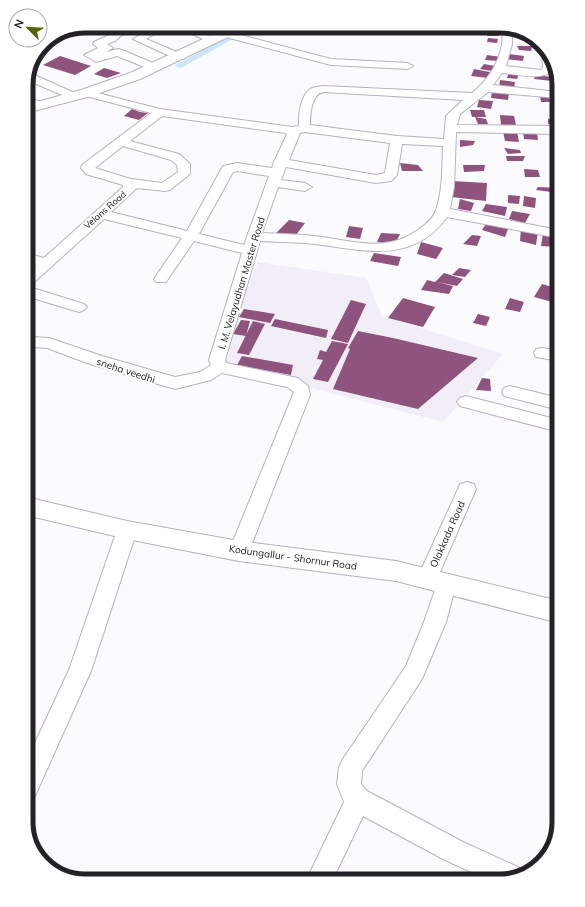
<svg xmlns="http://www.w3.org/2000/svg" width="585" height="907" font-family="Mulish,sans-serif">
  <style>
    .built { fill: #f2eef7 }
    .lines { fill: none; stroke-linecap: round; stroke-linejoin: round }
    .canal { fill: #cae6f7; fill-rule: evenodd }
    .building { fill: #8e547d }
    .minor-casing { stroke: #b7b1c0; stroke-width: 2 }
    .major-casing { stroke: #b7b1c0; stroke-width: 2 }
    .minor { fill: #fff; fill-rule: evenodd }
    .major { fill: #fff; fill-rule: evenodd }
    .labels { text-anchor: middle; stroke-width: 4; stroke-linejoin: round; paint-order: stroke }
    .far-street-label { font-size: 9px; fill: #242127; stroke: #fff }
    .street-label { font-size: 10px; fill: #242127; stroke: #fff }
    .rim { fill: none; stroke: #242127; stroke-width: 5 }
  </style>
  <rect width="100%" height="100%" fill="#fbfafd"/>
  <path class="built" d="M258,262L366,278L382,316L503,354L443,422L218,364Z"/>
  <g class="lines">
    <path class="canal" d="M246,26H256L181,68L174,66Z"/>
  </g>
  <path class="building" d="M516,32H521L533,37L516,35Z
    M487,33H499V36H487Z
    M488,38L498,39L497,43L487,42Z
    M517,46H532L531,51L519,50Z
    M509,54L524,56L523,61L507,59Z
    M487,55L501,57L499,61L485,60Z
    M60,56L91,66L75,75L43,65Z
    M484,64L495,66L492,71L480,69Z
    M104,68L121,73L107,78L94,74Z
    M474,69L490,72L488,78L471,76Z
    M509,72L519,74L517,79L507,78Z
    M535,75L552,77V81L534,79Z
    M500,80L515,82L514,89L499,88Z
    M492,91L509,93L508,100L491,98Z
    M540,96H549L550,102H541Z
    M479,100L493,101L491,109L477,107Z
    M132,109L140,112L148,113L139,120L124,116Z
    M470,110H484L486,117H472Z
    M500,115L514,116L516,125H501Z
    M475,117L486,119L488,124H478Z
    M559,118L558,123L548,124V119Z
    M503,131H517L519,142L505,141Z
    M552,131L559,132V140H553Z
    M523,132L537,133L538,140L524,139Z
    M460,140L475,141L473,145L460,147Z
    M504,148L520,150L521,153L508,154Z
    M506,156H525L523,161H507Z
    M400,163L418,165L423,171H402Z
    M463,165H485L484,171L464,172Z
    M524,169L538,170L540,177H525Z
    M452,181L487,183L486,201L451,197Z
    M538,187L559,188V193L536,190Z
    M508,195L520,196L519,204L508,203Z
    M524,196L536,198L535,208L523,206Z
    M460,199L474,203L471,211L458,209Z
    M486,204L507,207L505,216L482,211Z
    M512,211L530,214L525,223L509,219Z
    M289,220L305,223L296,235L276,233Z
    M486,224L508,229L505,237L482,230Z
    M349,226L363,228L360,239L346,237Z
    M521,229L538,231L536,245L520,241Z
    M381,233L400,234L395,244L377,242Z
    M543,233L559,236L557,247L541,246Z
    M472,235L481,236L477,246L463,244Z
    M421,242L443,248L436,259L417,254Z
    M374,253L401,257L398,266L370,261Z
    M459,268L471,270L465,277L452,275Z
    M444,273L463,279L457,286L437,282L453,286L449,294L421,290L427,280L435,282Z
    M542,284L559,289V294L552,302L534,297Z
    M403,298L435,307L423,327L388,318Z
    M510,298L524,302L520,312L505,309Z
    M351,300L366,304L348,343L331,339Z
    M244,309L275,314L270,323L239,317Z
    M478,314L490,317L486,326L473,323Z
    M275,319L328,330L326,338L271,326Z
    M241,320L250,321L246,336L233,334Z
    M253,321L265,324L249,355L237,353Z
    M358,331L393,338L478,358L418,409L333,389L350,349L348,348Z
    M332,341L348,344L328,382L313,379L323,360L317,359L320,350L326,352Z
    M242,356L293,365L291,375L237,365Z
    M482,378L490,379L491,391L476,390Z
    M26,472L35,474L26,486Z"/>
  <g class="lines">
    <g class="minor-casing">
      <path id="minor" d="M99,26H109L108,27L123,31L124,33L115,41L107,44L113,48L106,52L118,49L122,50L160,66L161,68L160,70H152L117,56L96,62L84,55L98,48L93,44L94,42L111,34L98,31L97,29Z
        M155,26L166,27L146,39L184,55L185,57L184,59H176L133,39Z
        M176,26H190L218,40L217,42H209Z
        M503,26L512,29V44L506,66L541,70L543,68L542,52L545,49L553,59L554,69C545,82 517,74 502,73L493,85L559,92V98L488,92L460,114L457,125L559,126V134L456,132L454,187L450,209L559,230V238L447,217C413,265 363,250 315,244C297,242 278,242 260,241L225,360L226,363L298,378L308,386L310,395L249,551L246,557L239,559L232,557L229,551L294,392L287,387L222,373L211,380L175,389L90,364L47,348L33,347L26,349V338L32,337L49,338L102,356L175,377L200,372L211,365L209,360L242,253L194,241L166,282H156L154,279L182,238L104,219L31,285L26,286V274L36,265L26,262V253L44,258L123,187V185L86,174L81,168L82,165L151,113L82,95L80,93L86,90L160,109L292,127L299,126C298,115 301,96 310,89C314,87 319,87 323,86L472,93C487,81 498,65 502,45C503,39 502,32 503,26ZM323,92L463,100L446,116L444,139L397,136L310,125C310,115 311,95 323,92ZM162,116L285,133L287,134L274,162L272,168L237,163L223,166L187,231L111,212L137,188L165,191L170,190L190,174V164L179,154L130,141ZM305,132L390,143L385,173L376,175L289,160L300,133ZM402,144L443,146C442,167 443,190 436,210C433,219 425,225 418,230C384,254 352,240 314,236C297,234 280,234 262,233L278,187L305,191L312,187L305,183L281,180L286,167L376,183L391,181L397,175ZM123,146L171,160L177,165L178,172L162,183L131,179L95,168ZM237,171L269,176L244,245L199,234L233,172Z
        M226,31L331,59L408,63L413,66L408,69L331,65L222,36L221,34Z
        M51,40L47,47L41,48L43,43Z
        M30,73L77,94L79,96L73,99L69,98L27,80Z
        M26,97L44,103L46,105L40,108L26,104Z
        M26,286L84,304L87,307L84,310L79,312L26,296Z
        M542,348L559,351V361L536,357L534,353L536,349Z
        M510,386L559,398V410L504,396L502,392L504,388Z
        M466,396L559,420V432L460,406L457,402L460,398Z
        M467,482L474,484L476,489L437,579L434,585L427,587L420,585L417,579L458,489L460,484Z
        M127,522L134,525L137,530L91,671L35,796L26,800V762L69,670L117,530L120,525Z
        M446,576L453,578L456,584L446,622L422,679L362,771L361,784L367,791L463,842L522,869L525,875L500,881H491L445,860L363,816L332,881H306L344,802L337,784L339,767L343,759L406,666L424,622L439,578Z"/>
    </g>
    <g class="major-casing">
      <path id="major" d="M231,26H247L245,29L140,79L91,96L26,113V105L81,90L130,73Z
        M26,497L127,521L239,541L396,561L559,601V623L396,581L239,561L127,539L26,515Z"/>
    </g>
    <use href="#minor" class="minor"/>
    <use href="#major" class="major"/>
  </g>
  <g class="labels">
    <g class="far-street-label">
      <text transform="translate(105 210) rotate(-41)" y="3">Velans Road</text>
    </g>
    <g class="street-label">
      <text transform="translate(241 283) rotate(-73)" y="4">I. M. Velayudhan Master Road</text>
      <text transform="translate(126 370) rotate(18)" y="4">sneha veedhi</text>
      <text transform="translate(447 534) rotate(-66)" y="4">Olakkada Road</text>
      <text transform="translate(293 557) rotate(8)" y="4">Kodungallur - Shornur Road</text>
    </g>
  </g>
  <path d="M0 0H585V907H0ZM85 33H500A52 52 0 0 1 552 85V822A52 52 0 0 1 500 874H85A52 52 0 0 1 33 822V85A52 52 0 0 1 85 33Z" fill="#fff" fill-rule="evenodd"/>
  <path class="rim" d="M85 33H500A52 52 0 0 1 552 85V822A52 52 0 0 1 500 874H85A52 52 0 0 1 33 822V85A52 52 0 0 1 85 33Z"/>
  <g transform="translate(28 28) rotate(294)"><circle r="19" fill="#ffffff" stroke="#a7a6a9"/>
  <path d="M0-3L7 15L0 10L-7 15Z" fill="#546203"/>
  <text y="-6" font-size="11" font-weight="bold" text-anchor="middle" fill="#242127">N</text>
  </g>
</svg>
